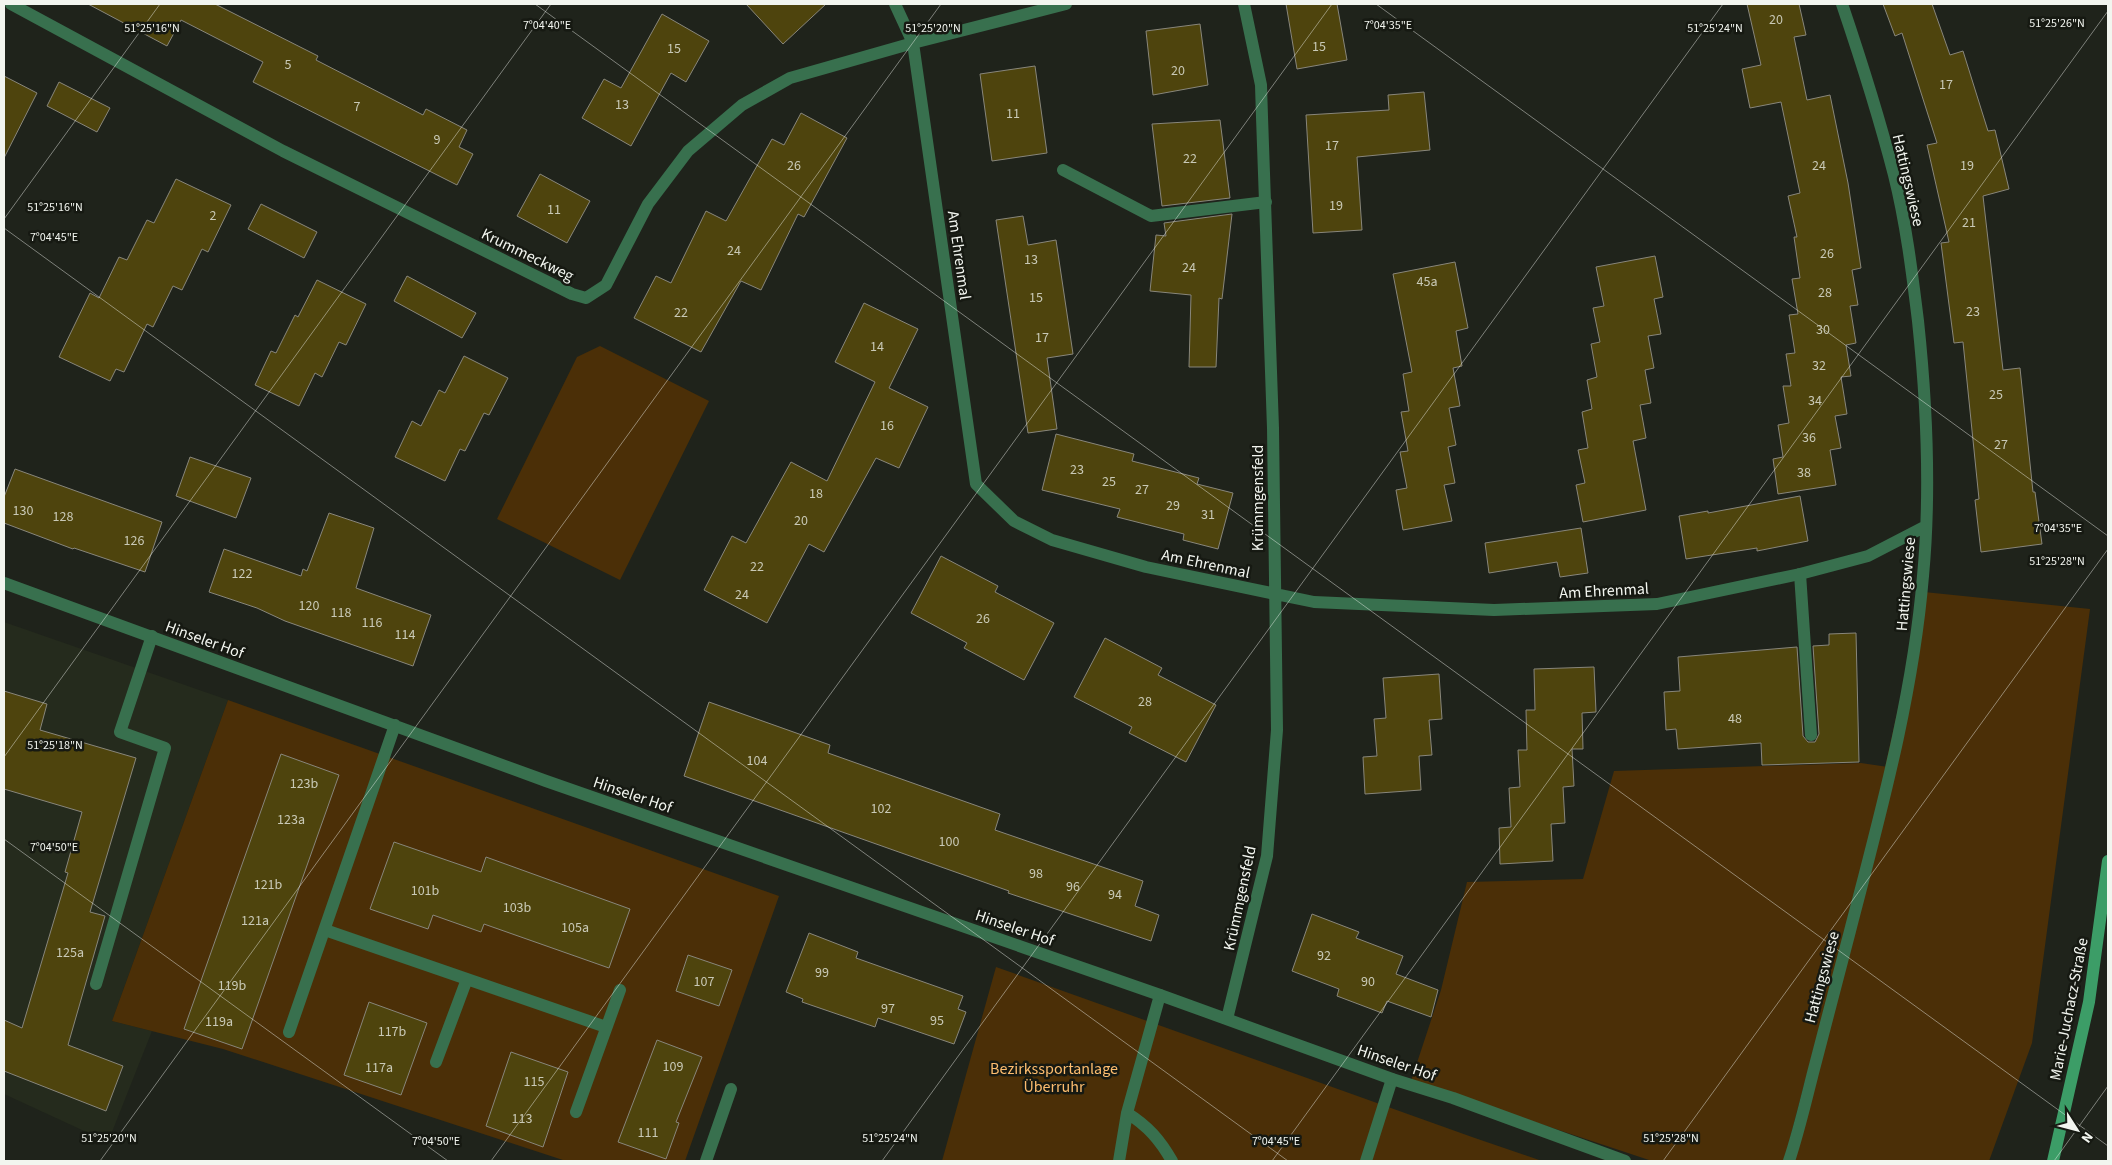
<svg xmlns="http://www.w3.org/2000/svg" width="2112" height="1165" font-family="'Source Sans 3',sans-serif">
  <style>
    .built { fill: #252b1d }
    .green { fill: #4b2f07 }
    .building { fill: #4e440d; stroke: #88867b }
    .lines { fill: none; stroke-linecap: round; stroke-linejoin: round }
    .service { stroke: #38704e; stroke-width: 12 }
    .minor { stroke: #38704e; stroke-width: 12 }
    .secondary { stroke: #3c9d67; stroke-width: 12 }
    .ticks { fill: none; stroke: #f2f5ef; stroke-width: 1; stroke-opacity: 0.45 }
    .labels { text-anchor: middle; stroke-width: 5; stroke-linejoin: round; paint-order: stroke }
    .number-label { font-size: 14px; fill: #c9c9b6 }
    .street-label { font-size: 16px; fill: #f2f5ef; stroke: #161912 }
    .park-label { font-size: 16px; fill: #fdbd6f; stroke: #161912 }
    .ticks-label { font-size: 12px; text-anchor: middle; fill: #f2f5ef; stroke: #161912; stroke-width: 5; stroke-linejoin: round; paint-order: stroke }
  </style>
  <rect width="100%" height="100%" fill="#1f231b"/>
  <path class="built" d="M4,622L228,700L112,1021L152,1031L108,1142L4,1094Z"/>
  <path class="green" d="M600,346L709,401L620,580L497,519L577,357Z
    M1924,592L2090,609L2032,1043L1989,1161H1793L1816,1077Z
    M228,700L779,896L685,1161H566L223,1049L112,1021Z
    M1861,763L1888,767L1784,1161H1652L1411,1081L1441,990L1467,882L1583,879L1614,771Z
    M996,967L1472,1137L1542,1161H942Z"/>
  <path class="building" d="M88,4H215L318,56L316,60L423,115L426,109L467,130L459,147L473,154L457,185L253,82L263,62L181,20L167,46Z
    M746,4H826L783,44Z
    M1286,4H1337L1347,60L1297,69Z
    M1747,4H1799L1806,35L1794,37L1807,100L1830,95L1848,183L1861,268L1852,270L1858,305L1850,306L1856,343L1846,345L1851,376L1841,377L1847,414L1835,416L1841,448L1830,450L1836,485L1778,494L1773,459L1783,457L1778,425L1789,423L1783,386H1791L1786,354L1795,353L1789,315L1798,314L1792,279L1800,278L1794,237H1797L1788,196L1800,193L1781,102L1750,108L1742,69L1761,65Z
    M1883,4H1932L1950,55L1963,51L1988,131L1995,130L2009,189L1983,196L2003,370L2020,368L2033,492H2035L2042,544L1981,552L1975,500L1979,499L1963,342L1954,343L1941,243L1949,242L1927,145L1937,143L1902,33L1895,36Z
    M662,14L709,41L686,82L671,73L631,146L582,118L604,79L621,88Z
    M1200,24L1208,85L1153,95L1146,31Z
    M1035,66L1047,153L992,161L980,74Z
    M4,76L37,93L4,158Z
    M59,82L110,108L97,132L47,106Z
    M1424,92L1430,150L1357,157L1362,230L1313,233L1306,115L1389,110L1388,95Z
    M801,113L847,138L804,217L798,214L761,290L741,281L701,352L634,318L656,276L671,283L706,211L726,221L772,139L784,145Z
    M1220,120L1230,198L1162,206L1152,124Z
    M540,174L590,201L567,243L517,216Z
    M176,179L231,205L208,252L202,249L182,290L173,286L153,327L147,324L124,372L116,369L110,381L59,357L90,293L99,298L119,257L127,260L147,220L154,223Z
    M261,204L317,232L304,258L248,229Z
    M1232,214L1222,299L1219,298L1216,367H1189L1191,295L1150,291L1156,235L1166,236L1164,223Z
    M1023,216L1028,245L1056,240L1073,354L1047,358L1057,429L1028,433L996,220Z
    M1655,256L1663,297L1654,299L1661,334L1648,336L1654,368L1645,370L1651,403L1640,405L1646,438L1633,441L1646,510L1583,522L1576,485L1585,483L1578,450L1588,448L1582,412L1592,409L1587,380L1597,377L1591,344L1600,342L1593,308L1604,306L1596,267Z
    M1455,262L1468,328L1456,331L1462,366L1453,368L1460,406L1449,408L1456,445L1448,447L1455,483L1444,485L1452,521L1403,530L1396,490L1407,488L1400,452L1408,451L1401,412L1409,411L1403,374L1412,372L1393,274Z
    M407,276L476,313L462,338L394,301Z
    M317,280L366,304L346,345L339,342L322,377L315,373L299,406L255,385L271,351L276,353L295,315L298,317Z
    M864,303L918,329L889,388L928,407L899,468L876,458L824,552L809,544L767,623L704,590L732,536L746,543L791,462L827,481L875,382L835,362Z
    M464,356L508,378L489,415L484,413L465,451L460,449L445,481L395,457L412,421L421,426L439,390L445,393Z
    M1056,434L1134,454L1132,461L1199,478L1197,484L1233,493L1218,549L1183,540L1184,534L1117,517L1120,509L1042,490Z
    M190,457L251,478L236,518L176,496Z
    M15,469L162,522L145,572L74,548L73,549L4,523V497Z
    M1800,496L1808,541L1757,551V548L1686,559L1679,516L1708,511V513Z
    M329,513L374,528L356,588L431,615L413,666L285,621L257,608L209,592L224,549L301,576L303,569L307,571Z
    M1581,528L1588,573L1560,577L1557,562L1489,573L1485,543Z
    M941,556L998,586L995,592L1054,623L1024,680L964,648L967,643L911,613Z
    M1856,633L1859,762L1762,765L1761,743L1678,749L1676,729L1666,730L1664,692L1680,691L1678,657L1797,647L1803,736L1808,742H1815L1819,734L1813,646L1829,645V634Z
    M1105,638L1162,668L1158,675L1216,705L1186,762L1129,733L1132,727L1074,697Z
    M1594,667L1596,712L1582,713L1583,749H1572L1574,786L1563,787L1565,823L1551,824L1553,861L1500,864L1499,828L1511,827L1509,788L1520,787L1518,750H1527L1526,710H1535L1534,669Z
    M1439,674L1442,719L1429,720L1432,755L1419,756L1421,790L1365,794L1363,757L1377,756L1374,719L1386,718L1383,678Z
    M4,691L47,704L40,730L136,758L90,912L105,916L68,1045L123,1066L106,1111L4,1071V1020L22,1028L68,873L65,872L82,812L4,789Z
    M709,702L830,745L828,753L1000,814L995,830L1143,881L1135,906L1159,915L1151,941L1008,893L1009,891L684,776Z
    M281,754L339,775L242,1049L184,1029Z
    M394,842L481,872L486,857L630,909L609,968L484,924L481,932L433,915L428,929L370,909Z
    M1312,914L1359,932L1356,938L1403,956L1396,974L1438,990L1431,1017L1387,1001L1382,1013L1337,996L1339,989L1292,971Z
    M809,933L858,952L856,958L963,996L958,1009L966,1012L954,1044L878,1018L875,1027L802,1002L803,999L786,992Z
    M688,955L732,970L719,1006L676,991Z
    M369,1002L427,1023L401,1095L344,1075Z
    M657,1040L702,1057L676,1122L679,1123L666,1159L618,1142Z
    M511,1052L568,1072L543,1147L486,1126Z"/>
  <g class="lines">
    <path class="service" d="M1063,170L1151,216L1266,202
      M1800,574L1811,735
      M96,984L165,748L120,732L152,636
      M1127,1113C1148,1126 1160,1140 1172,1161
      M706,1161L731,1089
      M1119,1161L1127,1113L1160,995
      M1366,1161L1392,1079"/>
    <path class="minor" d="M11,4L283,151L572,294L586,298L606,285L648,204L688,151L742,105L790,78L913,43L1066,4
      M895,4L913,43L976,484L1014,521L1052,540L1146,567L1314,602L1494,610L1657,604L1800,574L1868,556L1926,526
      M4,583L546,781L1160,995L1392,1079L1453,1098L1625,1161
      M325,930L606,1027
      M1227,1019L1267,856L1277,730L1273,428L1262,117L1261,85L1244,4
      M289,1032L395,725
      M436,1062L467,979
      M576,1112L620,990
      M1789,1161C1799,1131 1806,1100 1814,1069C1826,1023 1838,977 1850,931C1880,815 1913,697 1923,576C1931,491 1927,406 1918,321C1912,272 1906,223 1894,175C1879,117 1861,60 1842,4"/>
    <path class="secondary" d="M2053,1161L2089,1002L2108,861"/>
  </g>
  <path class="ticks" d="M535,4L2108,1146M1376,4L2108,536M4,219L160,4M4,228L1288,1161M4,757L551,4M4,839L448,1161M100,1161L941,4M491,1161L1332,4M882,1161L1723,4M1272,1161L2108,11M1663,1161L2108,549M2054,1161L2108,1086"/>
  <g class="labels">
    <g class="number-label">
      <text x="1776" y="24">20</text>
      <text x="1319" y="51">15</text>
      <text x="674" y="53">15</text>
      <text x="288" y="69">5</text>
      <text x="1178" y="75">20</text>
      <text x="1946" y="89">17</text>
      <text x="622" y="109">13</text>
      <text x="357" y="111">7</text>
      <text x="1013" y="118">11</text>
      <text x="437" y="144">9</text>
      <text x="1332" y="150">17</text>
      <text x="1190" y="163">22</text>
      <text x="794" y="170">26</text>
      <text x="1819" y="170">24</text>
      <text x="1967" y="170">19</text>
      <text x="1336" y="210">19</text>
      <text x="554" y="214">11</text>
      <text x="213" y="220">2</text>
      <text x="1969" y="227">21</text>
      <text x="734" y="255">24</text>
      <text x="1827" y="258">26</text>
      <text x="1031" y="264">13</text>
      <text x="1189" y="272">24</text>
      <text x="1427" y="286">45a</text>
      <text x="1825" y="297">28</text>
      <text x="1036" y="302">15</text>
      <text x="1973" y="316">23</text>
      <text x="681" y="317">22</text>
      <text x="1823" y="334">30</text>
      <text x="1042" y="342">17</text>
      <text x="877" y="351">14</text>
      <text x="1819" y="370">32</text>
      <text x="1996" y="399">25</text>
      <text x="1815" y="405">34</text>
      <text x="887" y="430">16</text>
      <text x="1809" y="442">36</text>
      <text x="2001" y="449">27</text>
      <text x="1077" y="474">23</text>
      <text x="1804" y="477">38</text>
      <text x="1109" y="486">25</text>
      <text x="1142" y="494">27</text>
      <text x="816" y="498">18</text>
      <text x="1173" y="510">29</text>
      <text x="23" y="515">130</text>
      <text x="1208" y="519">31</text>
      <text x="63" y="521">128</text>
      <text x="801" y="525">20</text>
      <text x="134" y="545">126</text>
      <text x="757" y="571">22</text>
      <text x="242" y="578">122</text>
      <text x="742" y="599">24</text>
      <text x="309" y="610">120</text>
      <text x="341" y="617">118</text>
      <text x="983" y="623">26</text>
      <text x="372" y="627">116</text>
      <text x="405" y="639">114</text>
      <text x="1145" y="706">28</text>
      <text x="1735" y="723">48</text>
      <text x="757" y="765">104</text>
      <text x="304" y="788">123b</text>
      <text x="881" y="813">102</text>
      <text x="291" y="824">123a</text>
      <text x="949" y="846">100</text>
      <text x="1036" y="878">98</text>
      <text x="268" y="889">121b</text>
      <text x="1073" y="891">96</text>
      <text x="425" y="895">101b</text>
      <text x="1115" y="899">94</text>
      <text x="517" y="912">103b</text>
      <text x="255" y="925">121a</text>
      <text x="575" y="932">105a</text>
      <text x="70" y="957">125a</text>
      <text x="1324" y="960">92</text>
      <text x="822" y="977">99</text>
      <text x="704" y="986">107</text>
      <text x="1368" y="986">90</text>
      <text x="232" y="990">119b</text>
      <text x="888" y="1013">97</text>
      <text x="937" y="1025">95</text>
      <text x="219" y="1026">119a</text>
      <text x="392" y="1036">117b</text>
      <text x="673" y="1071">109</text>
      <text x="379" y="1072">117a</text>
      <text x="534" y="1086">115</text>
      <text x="522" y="1123">113</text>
      <text x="648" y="1137">111</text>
    </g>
    <g class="street-label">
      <text transform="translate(1909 180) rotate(77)" y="6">Hattingswiese</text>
      <text transform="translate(528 254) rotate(26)" y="6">Krummeckweg</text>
      <text transform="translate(960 255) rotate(82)" y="6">Am Ehrenmal</text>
      <text transform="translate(1257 498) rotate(-90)" y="6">Krümmgensfeld</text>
      <text transform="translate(1206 563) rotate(12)" y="6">Am Ehrenmal</text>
      <text transform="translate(1905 584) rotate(-85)" y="6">Hattingswiese</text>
      <text transform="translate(1604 590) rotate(-3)" y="6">Am Ehrenmal</text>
      <text transform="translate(205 639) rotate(20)" y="6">Hinseler Hof</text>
      <text transform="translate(633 794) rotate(19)" y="6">Hinseler Hof</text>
      <text transform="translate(1239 898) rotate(-78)" y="6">Krümmgensfeld</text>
      <text transform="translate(1015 927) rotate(19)" y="6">Hinseler Hof</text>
      <text transform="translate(1821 977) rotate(-75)" y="6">Hattingswiese</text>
      <text transform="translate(2068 1009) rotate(-79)" y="6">Marie-Juchacz-Straße</text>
      <text transform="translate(1397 1062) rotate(19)" y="6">Hinseler Hof</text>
    </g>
    <g class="park-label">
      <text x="1054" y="1074">Bezirkssportanlage<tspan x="1054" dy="18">Überruhr</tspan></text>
    </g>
  </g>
  <g class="ticks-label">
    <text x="2057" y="27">51°25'26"N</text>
    <text x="547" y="29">7°04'40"E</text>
    <text x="1388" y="29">7°04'35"E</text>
    <text x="152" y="32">51°25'16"N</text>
    <text x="933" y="32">51°25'20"N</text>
    <text x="1715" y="32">51°25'24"N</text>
    <text x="55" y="211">51°25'16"N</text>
    <text x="54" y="241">7°04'45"E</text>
    <text x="2058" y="532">7°04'35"E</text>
    <text x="2057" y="565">51°25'28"N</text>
    <text x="55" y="749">51°25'18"N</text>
    <text x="54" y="851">7°04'50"E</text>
    <text x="109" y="1142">51°25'20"N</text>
    <text x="890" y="1142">51°25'24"N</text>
    <text x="1671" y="1142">51°25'28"N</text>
    <text x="436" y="1145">7°04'50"E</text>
    <text x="1276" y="1145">7°04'45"E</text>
  </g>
  <rect width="2112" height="1165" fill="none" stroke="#f2f5ef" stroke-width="10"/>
  <g transform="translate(2077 1130) rotate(126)" stroke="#161912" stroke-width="4" paint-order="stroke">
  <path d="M0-4L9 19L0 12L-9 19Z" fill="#f2f5ef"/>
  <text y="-8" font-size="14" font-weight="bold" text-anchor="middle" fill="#f2f5ef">N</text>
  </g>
</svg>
